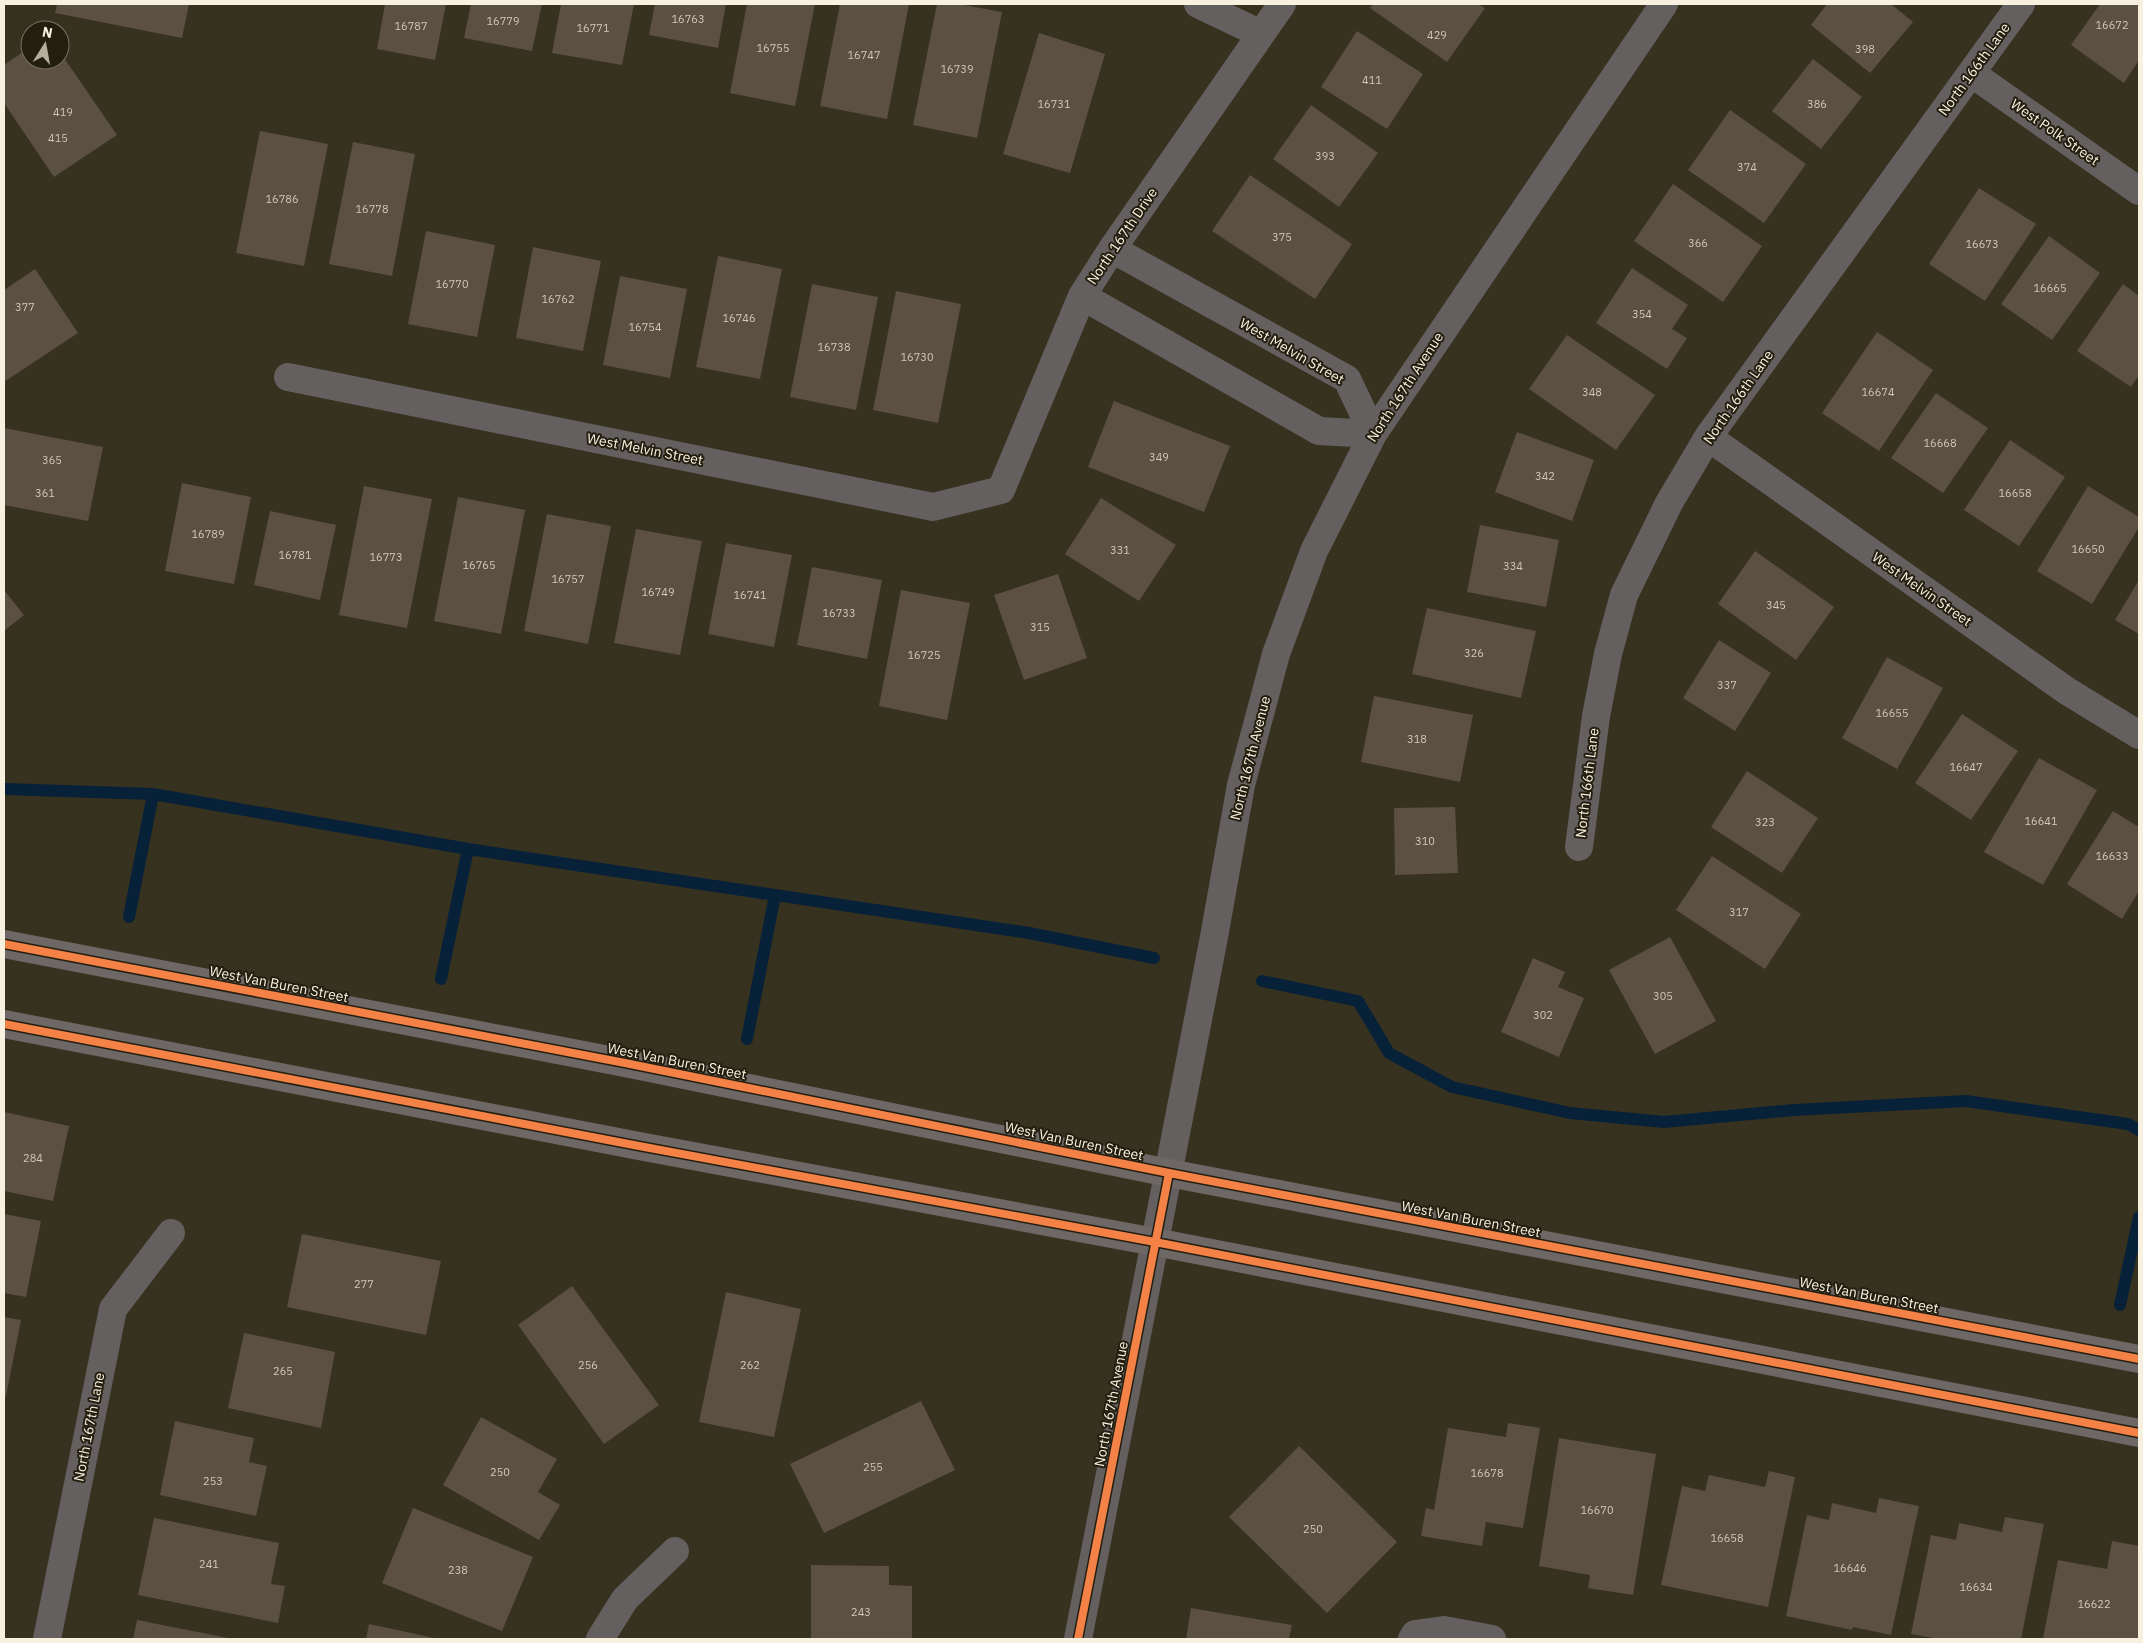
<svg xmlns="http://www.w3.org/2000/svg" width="2143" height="1643" font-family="'IBM Plex Sans',sans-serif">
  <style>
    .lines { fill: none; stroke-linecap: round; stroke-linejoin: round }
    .stream { stroke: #072138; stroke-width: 12 }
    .building { fill: #5c4f44 }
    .minor { stroke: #646060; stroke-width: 28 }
    .major { stroke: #6d6765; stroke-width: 28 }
    .cycleway-casing { stroke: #231e10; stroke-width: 11 }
    .cycleway { stroke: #f48246; stroke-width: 8 }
    .labels { text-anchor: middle; stroke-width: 4; stroke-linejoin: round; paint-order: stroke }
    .number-label { font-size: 11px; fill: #d2c8b9 }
    .street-label { font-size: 14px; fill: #f9f1e0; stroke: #231e10 }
  </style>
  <rect width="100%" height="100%" fill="#373120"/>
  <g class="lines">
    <path class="stream" d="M4,789L153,794L468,849L1029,933L1154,958
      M129,917L153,794
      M441,979L468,849
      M1262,981L1358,1001L1389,1053L1452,1087L1570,1113L1664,1122L1794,1110L1966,1101L2128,1124L2139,1130
      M747,1039L775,895
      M2120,1305L2139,1217"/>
  </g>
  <path class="building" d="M57,4H189L182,38L55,13Z
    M385,4H446L435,60L377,49Z
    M471,4H542L532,51L464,38Z
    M561,4H634L622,65L552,53Z
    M655,4H726L718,48L649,35Z
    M747,4H815L795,106L730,93Z
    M840,4H909L887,119L820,106Z
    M937,4H959L1002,12L977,138L913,125Z
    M1373,4H1478L1485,8L1447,62L1370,8Z
    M1827,4H1891L1913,22L1870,73L1811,25Z
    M2100,4H2139V60L2124,83L2071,45Z
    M1357,31L1423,74L1387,129L1321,87Z
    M1039,33L1105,54L1070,173L1003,154Z
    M30,47V60H60V52L117,135L54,177L4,103V65Z
    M1813,59L1862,97L1821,149L1772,111Z
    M1311,105L1378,153L1339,207L1273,159Z
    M1730,110L1806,164L1764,223L1688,170Z
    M260,131L328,144L304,266L236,253Z
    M353,142L415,154L392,276L329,264Z
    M1250,175L1352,244L1315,299L1212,231Z
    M1673,184L1762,246L1723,302L1634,241Z
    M1979,188L2036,224L1985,301L1929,264Z
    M426,231L495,245L477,337L408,324Z
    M2049,236L2100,273L2052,340L2001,304Z
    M533,247L601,261L583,351L516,338Z
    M718,256L782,269L760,379L696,367Z
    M1632,268L1688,305L1672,329L1687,338L1667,369L1596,323Z
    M35,269L78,333L4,382V290Z
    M620,276L687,289L670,378L603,365Z
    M812,284L878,297L856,410L790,397Z
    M2123,284L2139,296V375L2131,387L2077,351Z
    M896,291L961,304L938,423L873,410Z
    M1877,332L1933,370L1879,451L1822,413Z
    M1567,335L1655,395L1616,450L1529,389Z
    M1936,393L1988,428L1943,493L1891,458Z
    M1114,401L1230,446L1204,512L1088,467Z
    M4,428L103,447L88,521L4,505Z
    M1517,432L1594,460L1572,521L1495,492Z
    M2010,440L2065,477L2019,546L1964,510Z
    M182,483L251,497L234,584L165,571Z
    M364,486L432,499L407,628L339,615Z
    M2088,486L2139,517V527L2092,604L2037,571Z
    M458,497L525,510L501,634L434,621Z
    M1101,498L1176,545L1139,601L1065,554Z
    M270,511L336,525L320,600L254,585Z
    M547,514L611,526L588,644L524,631Z
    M1480,525L1559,540L1546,607L1467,592Z
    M636,529L702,541L680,655L614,643Z
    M726,543L792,555L774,647L708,634Z
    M1755,551L1834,607L1796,660L1718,604Z
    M812,567L882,580L867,659L797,645Z
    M1058,574L1087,658L1024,680L994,595Z
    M2139,580V634L2115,620Z
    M4,590L24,615L4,631Z
    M901,590L970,603L947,720L879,706Z
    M1427,608L1536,631L1521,698L1412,674Z
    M1719,640L1771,673L1735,731L1683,698Z
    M1887,657L1943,688L1897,769L1842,738Z
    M1374,696L1473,715L1460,782L1361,762Z
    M1962,714L2018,751L1971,820L1915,783Z
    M2039,758L2097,790L2043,885L1984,852Z
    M1747,771L1818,818L1782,873L1711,827Z
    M1455,807L1458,873L1395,875L1394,808Z
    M2113,811L2139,827V891L2122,919L2067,884Z
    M1712,856L1801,914L1765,969L1676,910Z
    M1670,937L1716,1021L1655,1054L1609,970Z
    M1533,958L1565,972L1558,987L1584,998L1559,1057L1501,1032Z
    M4,1112L69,1126L53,1201L4,1191Z
    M4,1214L41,1221L26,1297L4,1293Z
    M302,1234L441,1261L426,1335L287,1307Z
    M572,1286L659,1405L604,1444L518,1325Z
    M726,1292L801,1309L774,1437L699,1422Z
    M4,1317L21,1320L6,1396L4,1395Z
    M244,1333L335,1352L321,1428L228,1408Z
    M921,1401L955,1470L824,1533L790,1464Z
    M481,1417L557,1459L538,1492L560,1505L539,1540L443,1485Z
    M175,1421L254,1438L249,1462L267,1466L256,1516L160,1495Z
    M1508,1423L1540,1428L1523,1528L1486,1522L1482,1546L1421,1536L1426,1508L1434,1510L1448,1428L1506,1437Z
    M1559,1438L1656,1454L1633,1595L1588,1588L1590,1575L1539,1566Z
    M1299,1446L1397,1542L1327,1613L1229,1517Z
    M1769,1471L1795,1477L1768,1607L1661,1585L1682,1486L1705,1491L1709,1475L1765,1487Z
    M1879,1498L1919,1506L1891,1635L1853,1627L1852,1630L1786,1616L1807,1515L1829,1520L1832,1503L1876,1513Z
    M413,1508L533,1557L502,1631L382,1583Z
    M2005,1517L2044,1524L2021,1639H1939L1911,1634L1931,1535L1956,1540L1959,1523L2002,1532Z
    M154,1518L279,1543L271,1584L285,1586L278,1623L138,1595Z
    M2112,1541L2139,1546V1639H2043L2058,1560L2107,1569Z
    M811,1565L889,1566V1585L912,1586V1639H811Z
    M1191,1608L1292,1625L1289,1639H1186Z
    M137,1620L228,1638V1639H133Z
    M369,1624L434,1638V1639H366Z"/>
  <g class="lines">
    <path class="minor" d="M1198,4L1261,34
      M1971,73L2139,191
      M1112,249L1347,379L1373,434
      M1082,296L1319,431L1373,434
      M288,377L933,507L1001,490L1082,296L1112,249L1282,4
      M1708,437L2067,691L2139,735
      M1579,847L1596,716L1608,654L1624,595L1669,503L1708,437L2021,4
      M47,1639L113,1309L171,1233
      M600,1639L625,1599L675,1551
      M1078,1639L1214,937L1241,785L1276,654L1314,551L1373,434L1664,4
      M1412,1639L1415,1634L1444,1630L1492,1639"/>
    <path class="major" d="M4,944L625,1063L1169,1173L2139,1359
      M4,1024L639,1146L1155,1242L2139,1433"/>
    <g class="cycleway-casing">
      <path id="cycleway" d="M4,944L625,1063L1169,1173L2139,1359
        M4,1024L639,1146L1155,1242L2139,1433
        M1078,1639L1169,1173"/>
    </g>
    <use href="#cycleway" class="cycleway"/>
  </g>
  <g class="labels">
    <g class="number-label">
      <text x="688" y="23">16763</text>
      <text x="503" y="25">16779</text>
      <text x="2112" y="29">16672</text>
      <text x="411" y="30">16787</text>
      <text x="593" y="32">16771</text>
      <text x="1437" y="39">429</text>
      <text x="773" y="52">16755</text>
      <text x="1865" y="53">398</text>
      <text x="864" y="59">16747</text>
      <text x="957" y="73">16739</text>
      <text x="1372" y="84">411</text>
      <text x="1054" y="108">16731</text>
      <text x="1817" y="108">386</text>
      <text x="63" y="116">419</text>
      <text x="58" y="142">415</text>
      <text x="1325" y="160">393</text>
      <text x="1747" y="171">374</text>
      <text x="282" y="203">16786</text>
      <text x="372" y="213">16778</text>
      <text x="1282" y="241">375</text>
      <text x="1698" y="247">366</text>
      <text x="1982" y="248">16673</text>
      <text x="452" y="288">16770</text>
      <text x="2050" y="292">16665</text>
      <text x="558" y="303">16762</text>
      <text x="25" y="311">377</text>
      <text x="1642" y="318">354</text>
      <text x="739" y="322">16746</text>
      <text x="645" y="331">16754</text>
      <text x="834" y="351">16738</text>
      <text x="917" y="361">16730</text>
      <text x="1592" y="396">348</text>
      <text x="1878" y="396">16674</text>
      <text x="1940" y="447">16668</text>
      <text x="1159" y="461">349</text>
      <text x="52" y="464">365</text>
      <text x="1545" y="480">342</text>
      <text x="45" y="497">361</text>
      <text x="2015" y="497">16658</text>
      <text x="208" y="538">16789</text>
      <text x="2088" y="553">16650</text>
      <text x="1120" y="554">331</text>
      <text x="295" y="559">16781</text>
      <text x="386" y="561">16773</text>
      <text x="479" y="569">16765</text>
      <text x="1513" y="570">334</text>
      <text x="568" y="583">16757</text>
      <text x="658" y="596">16749</text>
      <text x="750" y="599">16741</text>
      <text x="1776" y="609">345</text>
      <text x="839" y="617">16733</text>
      <text x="1040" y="631">315</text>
      <text x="1474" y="657">326</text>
      <text x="924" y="659">16725</text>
      <text x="1727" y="689">337</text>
      <text x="1892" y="717">16655</text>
      <text x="1417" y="743">318</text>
      <text x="1966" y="771">16647</text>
      <text x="2041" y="825">16641</text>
      <text x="1765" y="826">323</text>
      <text x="1425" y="845">310</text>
      <text x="2112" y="860">16633</text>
      <text x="1739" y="916">317</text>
      <text x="1663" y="1000">305</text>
      <text x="1543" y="1019">302</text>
      <text x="33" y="1162">284</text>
      <text x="364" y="1288">277</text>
      <text x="588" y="1369">256</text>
      <text x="750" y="1369">262</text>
      <text x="283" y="1375">265</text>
      <text x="873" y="1471">255</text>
      <text x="500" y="1476">250</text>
      <text x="1487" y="1477">16678</text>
      <text x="213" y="1485">253</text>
      <text x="1597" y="1514">16670</text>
      <text x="1313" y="1533">250</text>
      <text x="1727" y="1542">16658</text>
      <text x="209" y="1568">241</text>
      <text x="1850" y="1572">16646</text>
      <text x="458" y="1574">238</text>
      <text x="1976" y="1591">16634</text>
      <text x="2094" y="1608">16622</text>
      <text x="861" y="1616">243</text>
    </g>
    <g class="street-label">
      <text transform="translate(1974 69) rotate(-54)" y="5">North 166th Lane</text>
      <text transform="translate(2055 132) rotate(35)" y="5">West Polk Street</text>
      <text transform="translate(1122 236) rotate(-56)" y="5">North 167th Drive</text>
      <text transform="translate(1292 351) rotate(30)" y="5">West Melvin Street</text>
      <text transform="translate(1405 387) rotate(-57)" y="5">North 167th Avenue</text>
      <text transform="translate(1738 397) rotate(-55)" y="5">North 166th Lane</text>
      <text transform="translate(645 449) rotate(11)" y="5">West Melvin Street</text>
      <text transform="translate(1922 589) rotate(35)" y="5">West Melvin Street</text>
      <text transform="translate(1250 758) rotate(-76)" y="5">North 167th Avenue</text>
      <text transform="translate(1587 783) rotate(-83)" y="5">North 166th Lane</text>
      <text transform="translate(279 984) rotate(11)" y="5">West Van Buren Street</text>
      <text transform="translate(677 1061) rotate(11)" y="5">West Van Buren Street</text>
      <text transform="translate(1074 1141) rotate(12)" y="5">West Van Buren Street</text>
      <text transform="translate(1471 1219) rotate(11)" y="5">West Van Buren Street</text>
      <text transform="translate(1869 1295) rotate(11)" y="5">West Van Buren Street</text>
      <text transform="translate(1111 1404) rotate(-79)" y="5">North 167th Avenue</text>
      <text transform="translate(89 1427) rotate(-79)" y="5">North 167th Lane</text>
    </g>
  </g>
  <rect width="2143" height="1643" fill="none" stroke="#f9f1e0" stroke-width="10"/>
  <g transform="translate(45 45) rotate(11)"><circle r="24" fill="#231e10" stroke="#797263"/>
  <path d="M0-4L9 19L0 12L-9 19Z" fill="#b5ae9d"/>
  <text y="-8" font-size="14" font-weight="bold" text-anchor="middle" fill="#f9f1e0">N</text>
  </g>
</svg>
